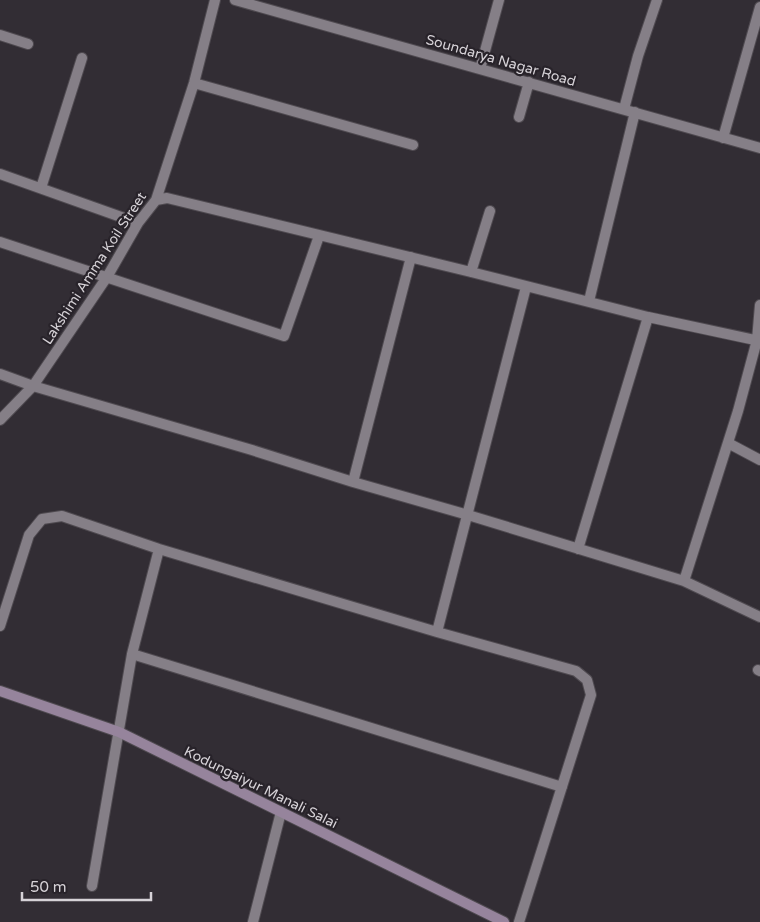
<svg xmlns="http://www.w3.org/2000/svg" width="760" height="922" font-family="'Varela Round',sans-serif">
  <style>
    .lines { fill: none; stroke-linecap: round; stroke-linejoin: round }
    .street-casing { stroke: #4f4a50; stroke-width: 12 }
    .secondary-casing { stroke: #4f4a50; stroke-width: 12 }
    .street { stroke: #857f87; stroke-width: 10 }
    .secondary { stroke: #96849c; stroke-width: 10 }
    .labels { text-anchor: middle; stroke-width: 4.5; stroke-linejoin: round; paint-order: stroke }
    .street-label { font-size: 14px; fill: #d6d2d7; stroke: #28232a }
  </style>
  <rect width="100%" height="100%" fill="#322d34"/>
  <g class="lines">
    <g class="street-casing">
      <path id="street" d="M235,0L760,148
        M0,35L28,44
        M480,69L499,0
        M194,83L413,145
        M624,109L638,56L657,0
        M519,117L529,82
        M723,138L760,7
        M0,174L138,223
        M41,188L82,58
        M156,200L167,198L471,272L648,317L760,341
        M0,242L284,336L319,236
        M471,272L490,211
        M589,301L635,112
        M0,374L33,386L252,450L353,482L468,515L684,581L760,617
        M0,420L33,386L107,277L138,223L156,200L194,83L215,0
        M728,443L760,460
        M353,482L411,257
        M578,549L648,317
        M684,581L738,411L757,340L760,305
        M0,626L29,535L42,519L62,516L159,549L437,632L576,671L587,680L591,695L519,922
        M437,632L526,287
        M132,654L562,787
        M758,670L760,671
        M92,886L132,654L159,549
        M253,922L281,812"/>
    </g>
    <g class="secondary-casing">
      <path id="secondary" d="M0,691L119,732L504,922"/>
    </g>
    <use href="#street" class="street"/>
    <use href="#secondary" class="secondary"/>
  </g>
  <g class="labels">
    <g class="street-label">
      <text transform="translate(501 60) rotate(16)" y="5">Soundarya Nagar Road</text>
      <text transform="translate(94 268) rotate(-57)" y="5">Lakshimi Amma Koil Street</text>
      <text transform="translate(261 787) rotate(26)" y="5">Kodungaiyur Manali Salai</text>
    </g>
  </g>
  <path d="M22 892v8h129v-8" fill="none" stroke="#d6d2d7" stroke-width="2.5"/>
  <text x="30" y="892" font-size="15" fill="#d6d2d7" stroke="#28232a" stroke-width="4" paint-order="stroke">50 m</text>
</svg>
